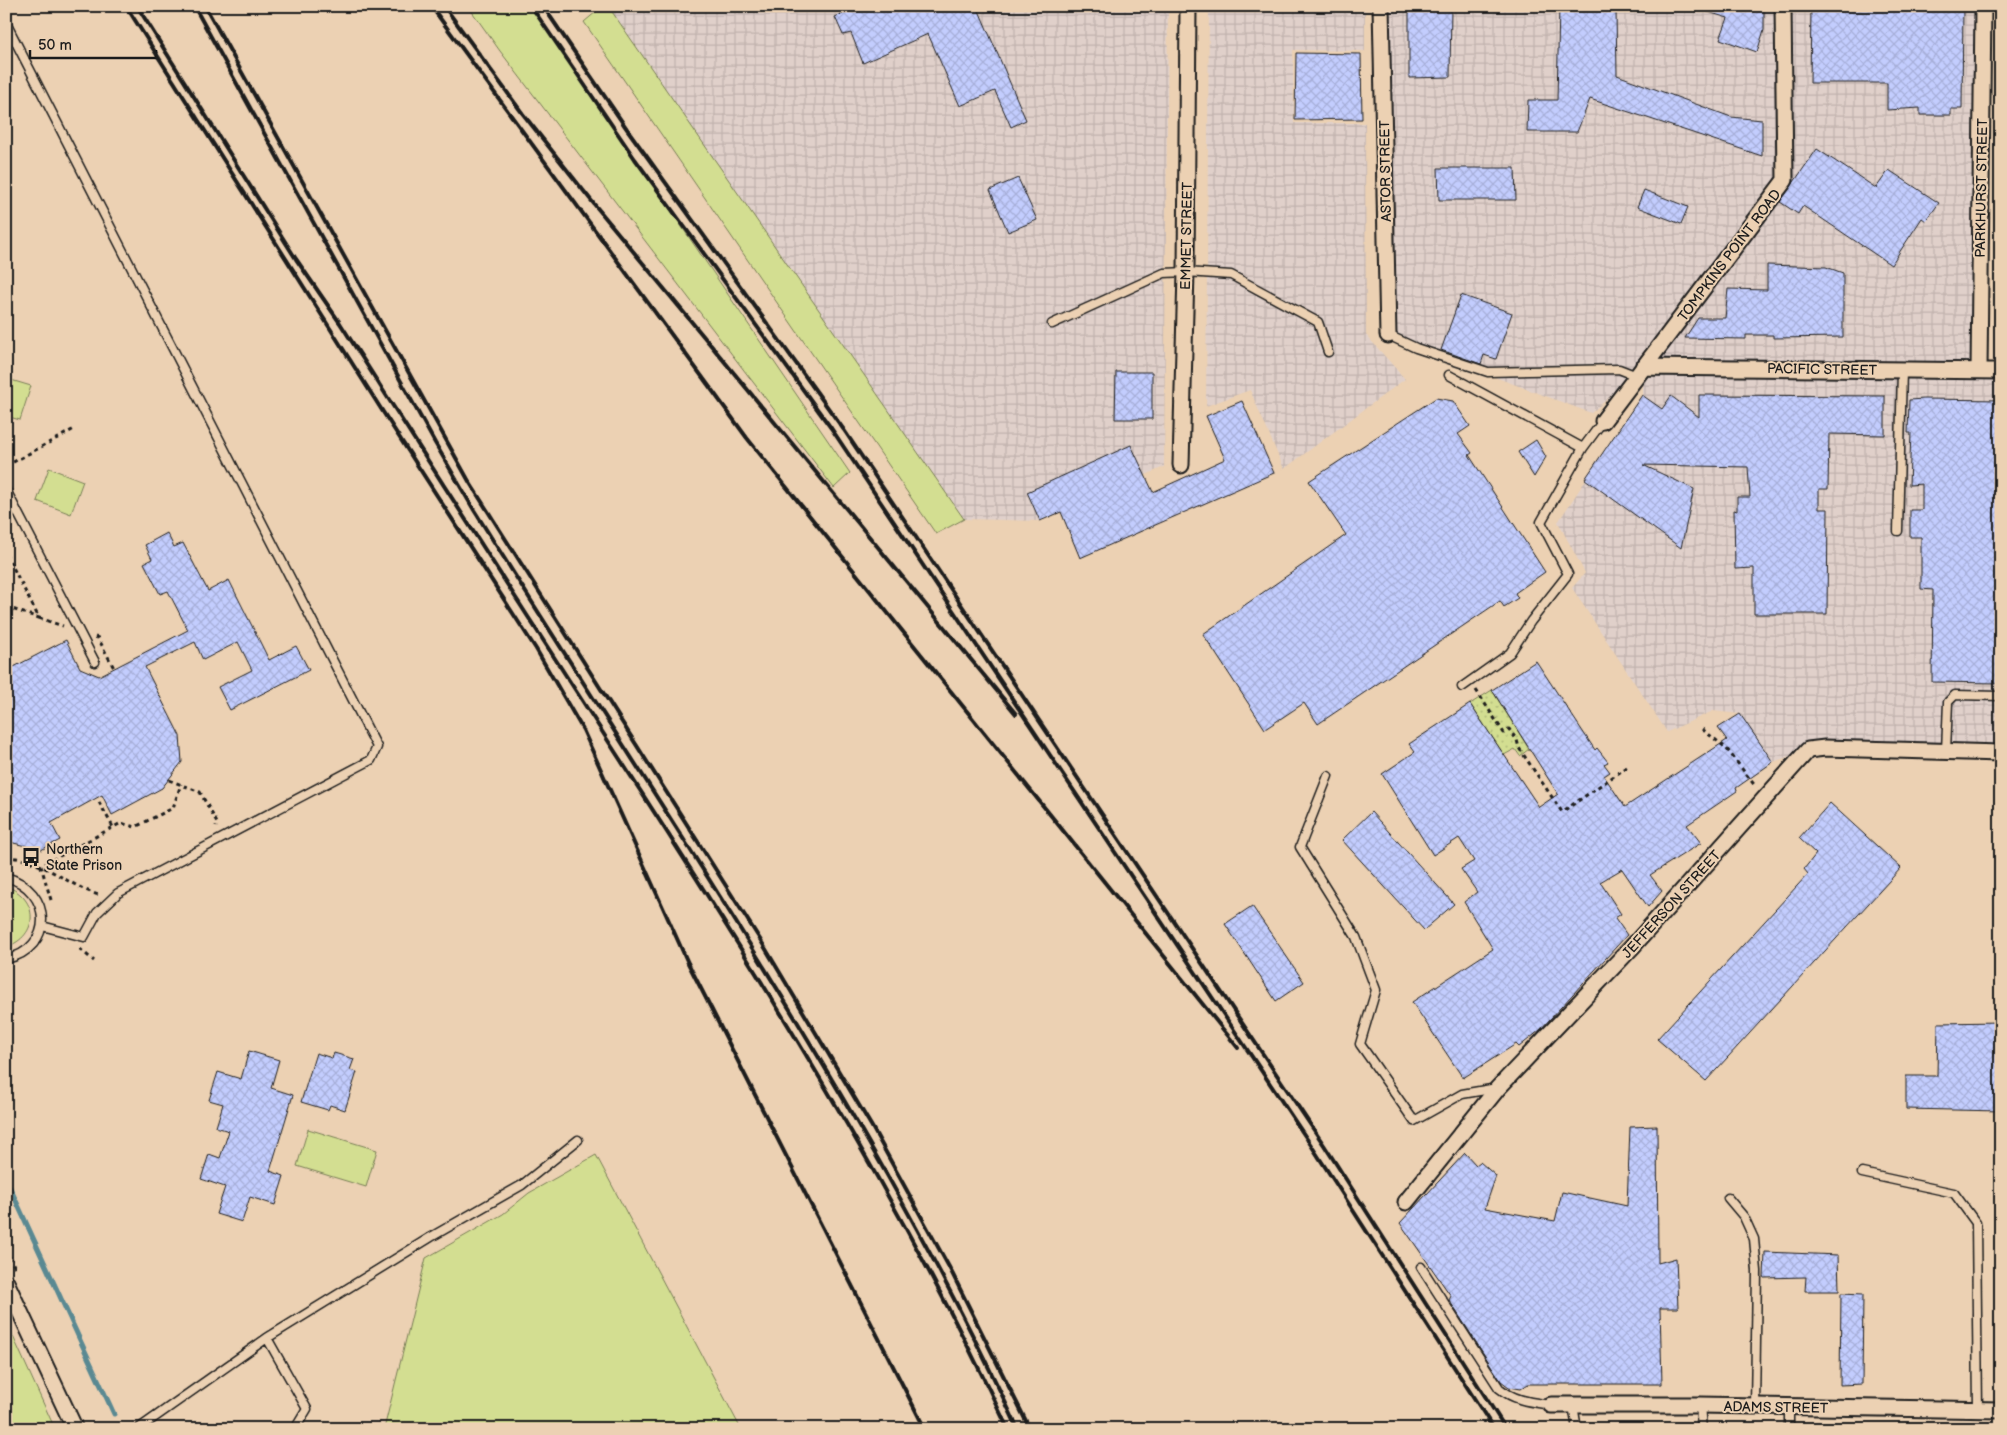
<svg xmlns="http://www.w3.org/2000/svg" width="2007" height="1435" font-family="'Balsamiq Sans',sans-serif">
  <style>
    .industrial { fill: url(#industrial-grid) }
    .grass { fill: #d3de91; stroke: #787d56 }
    .garden { fill: url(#garden-dots); stroke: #787d56 }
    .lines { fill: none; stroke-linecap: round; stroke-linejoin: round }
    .stream { stroke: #5a8992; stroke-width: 5 }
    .building { fill: url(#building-cross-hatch); stroke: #1c1c1c }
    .service-casing { stroke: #1c1c1c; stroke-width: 11 }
    .minor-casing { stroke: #1c1c1c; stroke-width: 19 }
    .path { stroke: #1c1c1c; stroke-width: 3; stroke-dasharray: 4 4; stroke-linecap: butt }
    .service { stroke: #ecd1b3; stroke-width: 8 }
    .minor { stroke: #ecd1b3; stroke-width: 15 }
    .rail { stroke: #1c1c1c; stroke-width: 4 }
    .labels { text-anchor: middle; stroke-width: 4; stroke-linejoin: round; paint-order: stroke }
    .street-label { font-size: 14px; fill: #1c1c1c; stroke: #ecd1b3 }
    .poi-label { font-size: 14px; fill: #1c1c1c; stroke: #ecd1b3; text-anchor: start }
  </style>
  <defs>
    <pattern id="industrial-grid" width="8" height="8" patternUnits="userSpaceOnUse" patternTransform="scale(1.25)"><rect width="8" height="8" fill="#e0d0ca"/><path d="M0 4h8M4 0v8" fill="none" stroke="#c0b2ad"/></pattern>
    <pattern id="garden-dots" width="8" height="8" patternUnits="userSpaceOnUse" patternTransform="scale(1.25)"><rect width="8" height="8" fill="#d3de91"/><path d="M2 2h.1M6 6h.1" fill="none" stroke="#b5be7c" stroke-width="1.8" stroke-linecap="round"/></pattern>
    <pattern id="building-cross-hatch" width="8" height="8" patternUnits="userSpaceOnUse" patternTransform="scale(1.25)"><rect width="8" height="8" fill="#c3cdfe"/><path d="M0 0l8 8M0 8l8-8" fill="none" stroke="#a7afd9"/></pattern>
  </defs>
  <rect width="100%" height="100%" fill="#ecd1b3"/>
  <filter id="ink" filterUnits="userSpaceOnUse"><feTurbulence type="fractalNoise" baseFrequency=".02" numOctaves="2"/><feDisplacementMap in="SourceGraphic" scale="10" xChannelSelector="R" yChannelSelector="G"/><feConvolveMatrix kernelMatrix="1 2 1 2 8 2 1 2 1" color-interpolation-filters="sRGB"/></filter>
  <g filter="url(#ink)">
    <path class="industrial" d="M608,6H1168L1164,467L1040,521L964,519Z
      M1209,6H1365V51L1293,50L1294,123H1365L1366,335L1405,379L1284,469L1250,390L1206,406Z
      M1379,6H1983L1979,370L2001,371V753L1808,750L1773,762L1740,714L1713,711L1667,732L1572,588L1585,573L1558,522L1642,395L1643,368L1591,413L1383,335Z"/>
    <path class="grass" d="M468,6H531L850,473L834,488L500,51Z
      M603,6H608L964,519L936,534L584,22Z
      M11,380L31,386L20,420L6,416V393Z
      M49,468L83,481L71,514L37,501Z
      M6,886C39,898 40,936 6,947Z
      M308,1129L377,1150L366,1187L297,1166Z
      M596,1155L741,1429H384L426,1258L503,1214L529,1193Z
      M6,1321L55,1429H6Z"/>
    <path class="garden" d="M1492,690L1529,749L1520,756L1515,749L1504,755L1470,704Z"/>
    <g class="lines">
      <path class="stream" d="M6,1179L114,1414"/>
    </g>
    <path class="building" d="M859,6H977L1026,120L1011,127L995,91L960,106L928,34L863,63L851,33L843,35L835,17Z
      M1409,6H1451L1450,77L1409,78Z
      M1559,6H1598L1616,11L1617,75L1731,117L1762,120V156L1590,99L1577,132H1527L1528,100H1557Z
      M1699,6H1757L1764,9V30L1757,52L1720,39L1728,18L1698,9Z
      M1811,6H1963L1962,109H1951V115H1920V108L1887,110V83H1810Z
      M1296,53L1361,54L1362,119L1295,120Z
      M1817,149L1876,188L1889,170L1939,203L1926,221L1922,218L1891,265L1803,206L1798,214L1780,202Z
      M1438,168H1515L1516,200H1439Z
      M1018,178L1037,220L1008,232L990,190Z
      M1644,190L1688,207L1681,224L1637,207Z
      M1767,265L1826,267L1843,273V337L1773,338V335H1746V339L1685,338L1698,318H1725L1728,289L1767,290Z
      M1461,295L1512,313L1496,359L1484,355L1481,364L1441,350Z
      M1116,372H1152V419H1115Z
      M1642,395L1662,409L1671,396L1699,417V395L1885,396V435L1829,434L1828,489H1819V509H1828L1827,614H1754V568L1735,569L1734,510L1737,511V497H1750L1748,467L1643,465L1694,489L1681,548L1585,479Z
      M1436,398L1453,401L1470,426L1458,434L1472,453L1469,455L1545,572L1515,593L1518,598L1504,607L1500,601L1318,724L1304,703L1265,729L1203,634L1346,535L1309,481Z
      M1924,399L2001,400L1999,683L1932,682L1933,590L1921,589V537H1910V510H1922V484L1909,485L1911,433H1908L1909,400Z
      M1242,401L1274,473L1080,558L1061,512L1040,521L1027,492L1131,445L1153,492L1225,459L1206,416Z
      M1536,440L1546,457L1534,477L1518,452Z
      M167,533L174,547L183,543L208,591L229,580L269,660L296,646L309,670L230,710L218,687L252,670L238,642L203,660L195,642L145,667L180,736L182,762L162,788L112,815L102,795L51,823L60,840L41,850L6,841V671L66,640L80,668L99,676L188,630L168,591L160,594L144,563L152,559L145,545Z
      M1536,661L1595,750L1597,748L1608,762L1604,764L1610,772L1604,776L1625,807L1727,740L1718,728L1740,714L1773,762L1736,788L1737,791L1687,825L1701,843L1650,875L1662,891L1648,907L1622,869L1600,882L1621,914L1615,918L1627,935L1540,1030L1519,1047L1516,1044L1463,1078L1412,1002L1493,949L1464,902L1477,892L1461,869L1474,861L1459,838L1433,855L1382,774L1415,752L1409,744L1470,704L1539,807L1558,794L1492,690Z
      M1830,803L1901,868L1706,1081L1657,1039L1808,874L1804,869L1816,854L1799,838Z
      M1371,812L1454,904L1424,930L1342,840Z
      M1252,906L1304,982L1276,1001L1225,924Z
      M2001,1022V1111L1906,1109V1076H1937L1938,1023Z
      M249,1051L279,1060L271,1088L293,1095L270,1171L284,1176L275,1205L250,1197L242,1222L216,1214L225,1187L201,1179L209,1154L220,1158L229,1131L216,1127L223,1104L209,1100L218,1072L241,1079Z
      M316,1053L332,1058L334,1053L354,1059L350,1070L357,1072L345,1110L330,1105L328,1110L301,1102Z
      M1657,1126L1658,1263L1676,1258L1678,1308H1660L1662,1384H1528L1521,1389L1509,1387L1501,1381L1449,1300L1451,1296L1400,1223L1465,1153L1476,1165L1480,1162L1496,1176L1485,1208L1555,1221L1562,1192L1627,1206L1630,1127Z
      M1765,1252L1838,1255L1839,1291H1805L1806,1277L1764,1278Z
      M1841,1293L1863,1294L1862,1384L1840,1385Z"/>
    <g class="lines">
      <g class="service-casing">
        <path id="service" d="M6,23L377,747L371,760L118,893L97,913L84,937L42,926
          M1052,324L1164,273L1186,272L1231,275L1318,322L1328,352
          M1388,335L1416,348L1488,372L1619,369L1637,376
          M1449,375L1583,448
          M6,490L95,662
          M1898,531L1902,370
          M1462,687L1510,653L1531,621L1568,574L1541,522L1583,448L1603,421
          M1946,751L1948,702L1955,695L2001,696
          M1328,776L1300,847L1356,937L1376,990L1360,1044L1414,1121L1462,1094L1497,1088
          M6,877C53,890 55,949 6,959
          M1862,1173L1954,1193L1976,1223L1978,1410
          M1728,1198L1744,1217L1754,1239L1757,1271L1755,1407
          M1421,1267L1499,1388C1515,1401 1531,1402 1551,1405
          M267,1338L307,1409L295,1429
          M1573,1405L1577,1429
          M1700,1405L1702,1429
          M138,1429L267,1338L431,1237L522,1185L578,1140
          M1789,1429V1408"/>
      </g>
      <g class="minor-casing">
        <path id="minor" d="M1381,6L1388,335
          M1643,367L2001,371
          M1979,370L1983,6
          M1603,421L1785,180L1783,6
          M1181,465L1186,272L1188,6
          M1406,1202L1498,1088L1633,946L1808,750L1825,748L2001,753
          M6,1282L75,1429
          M1551,1405H1700L2001,1410"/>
      </g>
      <path class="path" d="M6,466L76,428
        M6,554L39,618L63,626
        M6,607L39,618
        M95,637L98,638L114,668
        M1476,690L1504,733L1509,729L1517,740L1519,748L1562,812L1627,767
        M1702,729L1726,748L1756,787
        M169,780L200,792L217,823L216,827
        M99,802L113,827
        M6,857C42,858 68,886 99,895
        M51,900L41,866L121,823L135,827L173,808L181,784
        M80,949L94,961
        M6,1249L16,1270"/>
      <use href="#service" class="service"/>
      <use href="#minor" class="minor"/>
      <path class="rail" d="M126,6L383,412L536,649L583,730L688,963L925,1429
        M137,6L296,259L340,323C431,466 522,608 614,750C756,969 897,1192 1008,1429
        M194,6L435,443L474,510C662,812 868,1105 1018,1429
        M205,6L470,483L761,941L872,1127L949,1267L1030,1429
        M431,6L747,438L1238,1048
        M444,6L523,114L594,204L1016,714
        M531,6L635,159L831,428L1309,1142L1494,1429
        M543,6L627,129L844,430L1324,1145L1506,1429"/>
    </g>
  </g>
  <defs>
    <g id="bus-bare" transform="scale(1.5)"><path d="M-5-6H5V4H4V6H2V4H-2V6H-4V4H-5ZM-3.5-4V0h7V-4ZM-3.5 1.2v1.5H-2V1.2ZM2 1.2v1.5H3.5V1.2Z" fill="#1c1c1c" stroke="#ecd1b3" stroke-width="2.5" paint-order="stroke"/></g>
  </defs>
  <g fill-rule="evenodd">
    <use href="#bus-bare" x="31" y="857"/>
  </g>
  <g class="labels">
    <g class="street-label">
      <text transform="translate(1385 171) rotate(-91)" y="5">ASTOR STREET</text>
      <text transform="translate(1981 188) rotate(-89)" y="5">PARKHURST STREET</text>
      <text transform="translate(1186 236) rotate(-89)" y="5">EMMET STREET</text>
      <text transform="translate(1729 255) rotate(-53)" y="5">TOMPKINS POINT ROAD</text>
      <text transform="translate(1822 369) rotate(1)" y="5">PACIFIC STREET</text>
      <text transform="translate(1671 904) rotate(-48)" y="5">JEFFERSON STREET</text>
      <text transform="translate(1776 1407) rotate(1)" y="5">ADAMS STREET</text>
    </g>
    <g class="poi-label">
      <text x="46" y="854">Northern<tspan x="46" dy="16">State Prison</tspan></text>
    </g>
  </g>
  <rect width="2007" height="1435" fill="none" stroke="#ecd1b3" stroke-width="25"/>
  <rect x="12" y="12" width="1982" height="1410" fill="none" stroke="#1c1c1c" stroke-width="2" filter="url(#ink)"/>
  <path d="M30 50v8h126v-8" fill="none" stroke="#1c1c1c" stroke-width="2.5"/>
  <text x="38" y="50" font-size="15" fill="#1c1c1c" stroke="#ecd1b3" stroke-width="4" paint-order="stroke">50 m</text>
</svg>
